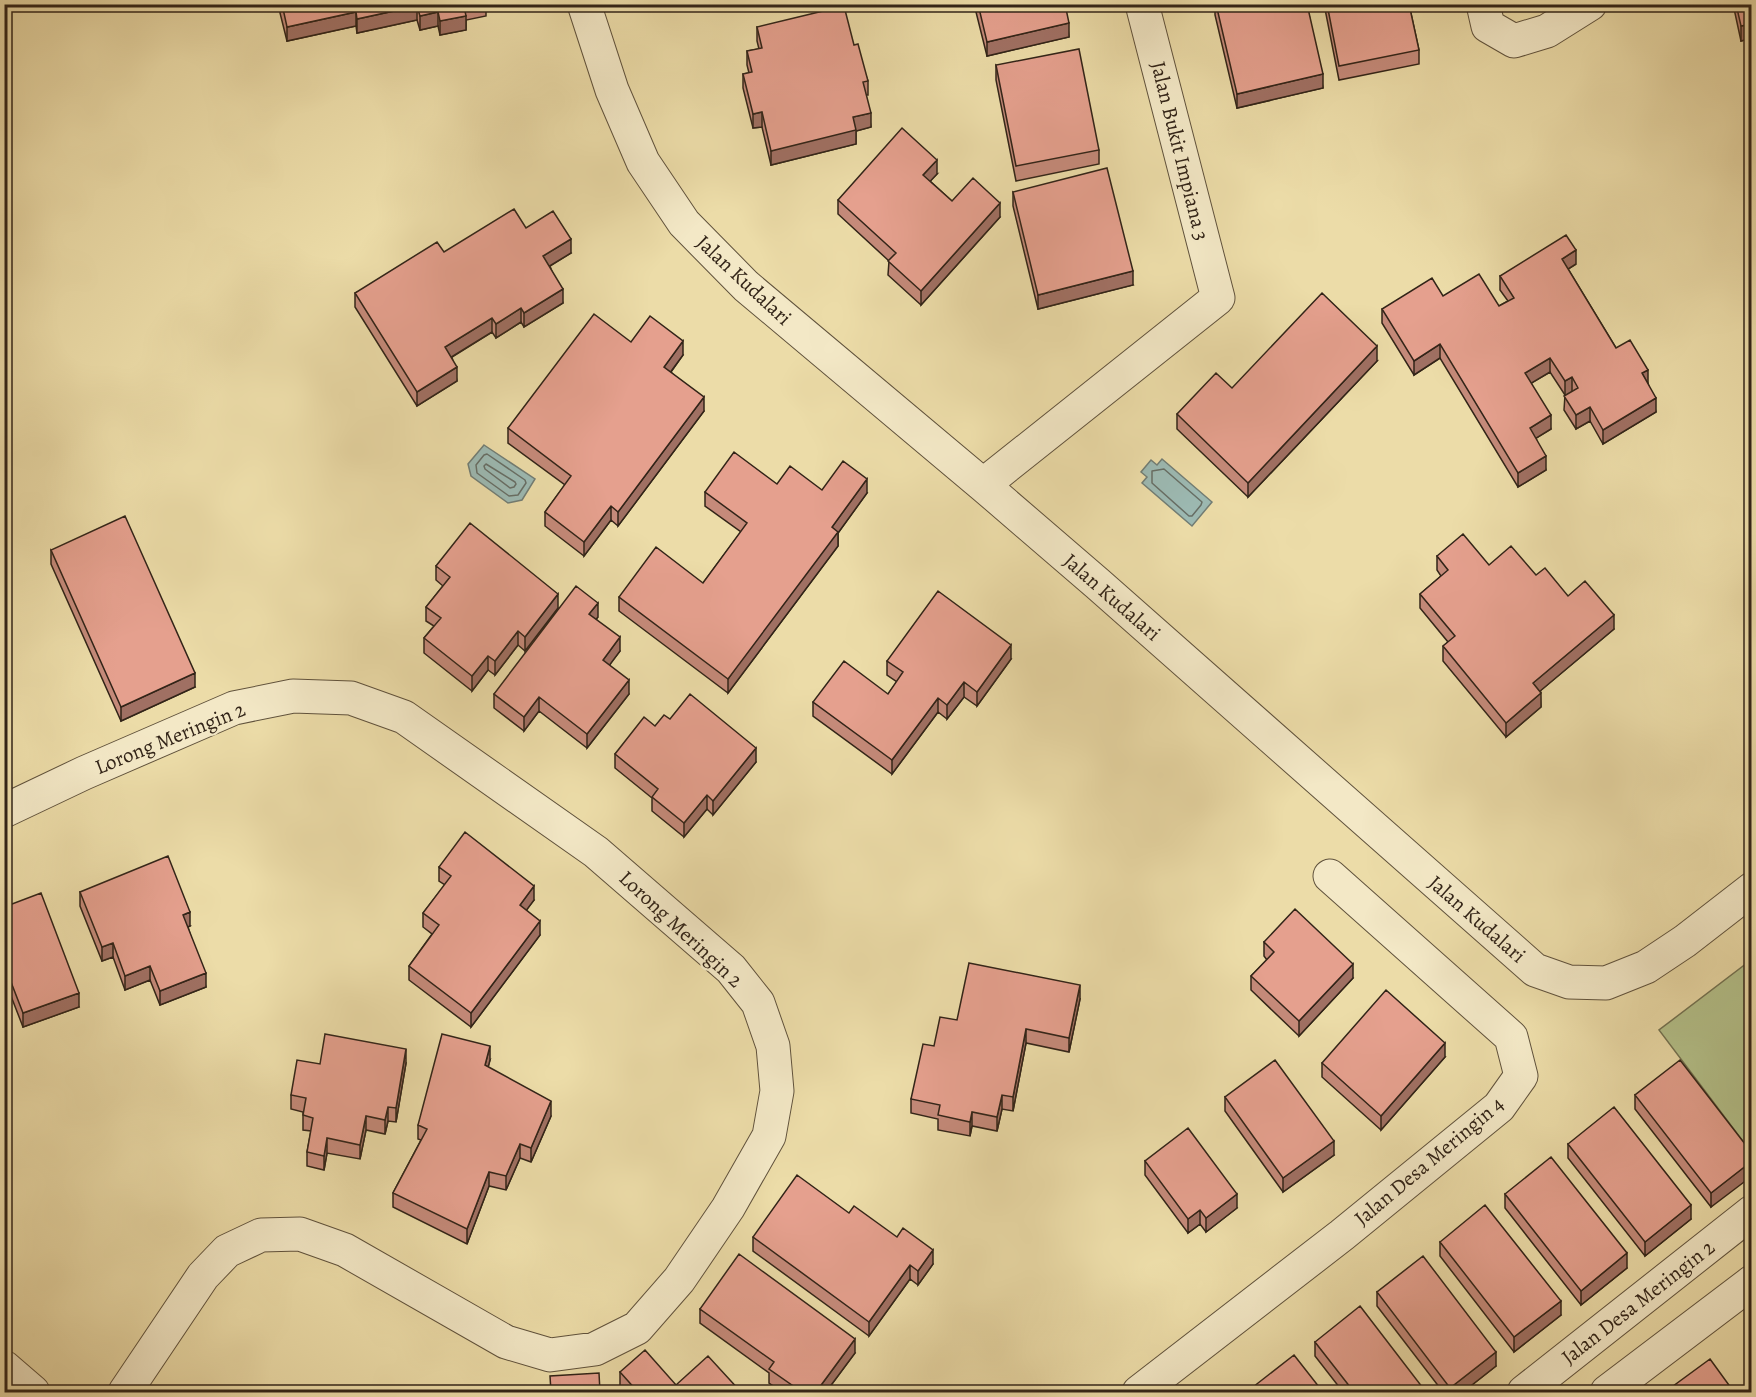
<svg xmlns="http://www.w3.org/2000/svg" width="1756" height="1397" font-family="Alegreya,serif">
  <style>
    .green { fill: #b4c18a; stroke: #737251; stroke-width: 1.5 }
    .water { fill: #9cb9b2; stroke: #727d74; stroke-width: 1.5 }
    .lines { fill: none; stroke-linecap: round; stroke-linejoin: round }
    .shore { stroke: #676e65; stroke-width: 1.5 }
    .street-casing { stroke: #60523c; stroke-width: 35 }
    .street { stroke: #f3e8c6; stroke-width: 33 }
    .wall { fill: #c58a7a; stroke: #322418; stroke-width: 1.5 }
    .shaded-wall { fill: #a07063; stroke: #322418; stroke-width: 1.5 }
    .building { fill: #e5a08e; stroke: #322418; stroke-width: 1.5 }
    .labels { text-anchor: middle; stroke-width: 4.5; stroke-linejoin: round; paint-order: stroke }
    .street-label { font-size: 21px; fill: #322418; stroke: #f3e8c6 }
  </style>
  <rect width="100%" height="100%" fill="#ecdca8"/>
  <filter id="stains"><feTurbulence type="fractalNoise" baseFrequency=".00333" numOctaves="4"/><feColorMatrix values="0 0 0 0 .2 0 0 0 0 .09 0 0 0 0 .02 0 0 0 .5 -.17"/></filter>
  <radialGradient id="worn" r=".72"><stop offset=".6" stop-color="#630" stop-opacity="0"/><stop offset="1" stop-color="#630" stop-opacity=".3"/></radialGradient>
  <path class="green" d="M1751,960V1152L1659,1030Z"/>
  <path class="water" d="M484,445L535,479L522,500L508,503L471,476L468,464Z
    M1162,459L1212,502L1192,526L1142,483L1147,477L1141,472L1151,460L1157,465Z"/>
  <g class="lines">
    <path class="shore" d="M487,454L525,480L526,483L518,495L509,496L477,473L476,465L484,455Z
      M486,464L515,482L516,484L514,487L510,488L485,469L484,466Z
      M1164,469L1202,502L1201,505L1192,516H1189L1152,483V471Z"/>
    <g class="street-casing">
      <path id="street" d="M584,4L612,90L643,162L684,223L746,286L983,485L1098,584L1535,970L1569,982L1606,983L1646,967L1685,941L1752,889
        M1483,4L1488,26L1514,41L1547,31L1590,4
        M983,485L1218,298L1142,4
        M4,811L84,773L234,708L293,696L351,698L404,717L596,852L731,969L758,1003L773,1046L777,1091L769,1136L728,1208L679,1280L637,1328L595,1349L550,1355L506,1342L345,1250L300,1234L261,1235L227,1251L203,1276L125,1392
        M4,1367L33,1392
        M1139,1392L1342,1235L1499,1107L1521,1076L1511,1037L1330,876
        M1524,1392L1752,1212
        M1607,1392L1752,1282"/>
    </g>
    <use href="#street" class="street"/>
  </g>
  <path class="wall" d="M280,4H494V5L486,7V16L466,20V30L440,35L438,26L420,30L417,20L357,33L356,26L287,41L280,13Z
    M974,4H1065L1069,37L987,56Z
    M1215,4H1307L1323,88L1237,108L1215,15Z
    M1324,4H1409L1419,50V64L1339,80Z
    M1733,4H1752V38L1741,41Z
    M757,27L854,45L868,81V95H866L871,127L856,131V144L771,165L762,127L753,128L743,88V74L749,73L747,65V51L759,49L757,41Z
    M996,65L1099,150V164L1016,181L996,80Z
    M937,174L930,181L952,201L1000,217L921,305L888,275L889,261L838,214V200Z
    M1013,192L1133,285L1038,309L1013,206Z
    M526,228L571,253L550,266L563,303L524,327L521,322L496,338L492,332L452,357L457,381L417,406L355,307V293Z
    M1576,264L1568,269L1616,348L1648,383L1656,412L1603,444L1590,421L1576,429L1564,410L1565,395L1550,372L1531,383L1551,429L1536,438L1546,470L1518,487L1440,358L1414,375L1382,323V309L1443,296L1499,306L1508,301L1500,290V276Z
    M631,342L683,355L671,372L704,411L618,526L611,520L584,556L545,526V512L565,485L508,443V428Z
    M1377,361L1248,497L1177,429V414L1232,388Z
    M777,484L822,490L867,493L838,533V546L728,693L619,611V597L703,583L741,532L705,506V492Z
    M51,550L195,687L121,721L51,564Z
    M1437,556L1489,565L1536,575L1568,596L1614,629L1540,691L1541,707L1506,737L1443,661V646L1448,642L1420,608V594L1441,576L1437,570Z
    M436,566L558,608L525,651L518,645L495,675L488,670L472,691L424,653V638L434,626L426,621V607L443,586L436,580Z
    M598,617L596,619L620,651L609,665L629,694L587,748L539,711L524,731L494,708V694Z
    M1011,659L977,706L964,697L947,719L938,712L892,774L813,716V702L888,694L897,682L887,675V661Z
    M670,719L756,762L713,815L707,809L684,837L652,811V798L615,768V754L655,726Z
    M439,867L534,900L526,910L540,935L471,1027L409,980V966L432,934L423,927V913L445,885L439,881Z
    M80,892L190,926L188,927L206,987L160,1005L150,980L125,990L113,957L102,961L80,906Z
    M4,907L79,1007L23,1027L4,978Z
    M1264,942L1353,978L1299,1036L1251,990V976L1267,960L1264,956Z
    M1080,999L1069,1052L1026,1043L1013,1111L1002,1109L997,1131L972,1126L970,1136L938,1130V1119L911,1113V1099L957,1020Z
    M1445,1057L1381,1130L1322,1077V1063Z
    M490,1060L488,1067L551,1116L531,1162L520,1158L506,1190L489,1186L467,1244L393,1207V1193L421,1140L418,1139V1125Z
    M406,1063L396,1122L388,1121L385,1134L366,1130L360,1159L327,1153L324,1170L307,1166V1152L311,1131L303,1130V1112L291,1109V1095Z
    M1635,1095L1752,1153L1711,1207L1635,1109Z
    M1225,1097L1334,1155L1283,1192L1225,1111Z
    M1568,1144L1691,1219L1645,1256L1568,1158Z
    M1145,1161L1237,1208L1206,1232L1200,1224L1188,1233L1145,1175Z
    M1505,1194L1627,1268L1581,1305L1505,1208Z
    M849,1213L933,1264L918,1285L910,1279L869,1336L753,1251V1237Z
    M1440,1242L1561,1315L1514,1352L1440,1256Z
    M1377,1292L1496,1366L1463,1392H1443L1377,1306Z
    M700,1309L855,1353L826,1392H782L769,1383V1373L700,1323Z
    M1315,1342L1426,1392H1343L1315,1356Z
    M620,1372L676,1385L741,1392H626L620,1386Z"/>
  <path class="shaded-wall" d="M417,6V20L357,33V19Z
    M356,12V26L287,41V27Z
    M438,12V26L420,30V16Z
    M466,16V30L440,35V21Z
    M1069,23V37L987,56V42Z
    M1752,24V38L1741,41V26Z
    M1323,74V88L1237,108V94Z
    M762,112V127L753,128V114Z
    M871,113V127L856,131V144L771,165V151L853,117Z
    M937,160V174L923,189V175Z
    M1000,203V217L921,305V291Z
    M571,239V253L543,270V256Z
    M1576,250V264L1562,273V259Z
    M1133,271V285L1038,309V295Z
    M563,289V303L524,327V313Z
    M521,308V322L496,338V324Z
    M492,318V332L445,361V347Z
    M683,341V355L664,381V367Z
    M1440,344V358L1414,375V361Z
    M1377,346V361L1248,497V483Z
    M1550,358V372L1525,387V373Z
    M457,367V381L417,406V392Z
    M1648,370V384L1642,373Z
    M1572,377V392L1565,396V381Z
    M704,397V411L618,526V512Z
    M1656,398V412L1603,444V430Z
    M1590,407V421L1576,429V415Z
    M1551,415V429L1530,442V428Z
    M1546,456V470L1518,487V473Z
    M867,479V493L838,533V546L728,693V679L832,527Z
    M611,506V520L584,556V542Z
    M558,594V608L525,651V637Z
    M598,603V617L589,628V614Z
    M1614,615V629L1533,697V683Z
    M518,631V645L495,675V661Z
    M620,637V651L603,674V660Z
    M1011,645V659L977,706V692Z
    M488,656V670L472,691V676Z
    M195,673V687L121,721V707Z
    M629,680V694L587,748V734Z
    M964,682V697L947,719V705Z
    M1541,693V707L1506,737V723Z
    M539,697V711L524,731V717Z
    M938,698V712L892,774V760Z
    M756,748V762L713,815V801Z
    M707,795V809L684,837V823Z
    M534,886V900L520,919V905Z
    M190,912V926L183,929V915Z
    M540,921V935L471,1027V1013Z
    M113,943V957L102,961V947Z
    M1353,964V978L1299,1036V1021Z
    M150,966V980L125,990V976Z
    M206,973V987L160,1005V991Z
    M1080,985V999L1069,1052V1038Z
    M79,993V1007L23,1027V1013Z
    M1026,1029V1043L1013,1111V1097Z
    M1445,1043V1057L1381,1130V1116Z
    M490,1046V1060L485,1079V1065Z
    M406,1049V1063L396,1122V1108Z
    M1002,1095V1109L997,1131V1117Z
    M551,1101V1116L531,1162V1148Z
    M388,1107V1121L385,1134V1120Z
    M972,1112V1126L970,1136V1122Z
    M366,1116V1130L360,1159V1145Z
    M327,1138V1153L324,1170V1156Z
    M1334,1141V1155L1283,1192V1178Z
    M520,1144V1158L506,1190V1176Z
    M1752,1161V1176L1711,1207V1193Z
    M489,1172V1186L467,1244V1229Z
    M1237,1194V1208L1206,1232V1218Z
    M1691,1205V1219L1645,1256V1242Z
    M1200,1210V1224L1188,1233V1219Z
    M933,1250V1264L918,1285V1271Z
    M1627,1253V1268L1581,1305V1291Z
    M910,1265V1279L869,1336V1322Z
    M1561,1301V1315L1514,1352V1337Z
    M855,1339V1353L826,1392H816Z
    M1496,1352V1366L1463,1392H1450V1388Z"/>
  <path class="building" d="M282,4H472L464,6L466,16L440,21L438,12L420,16L417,6L357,19L356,12L287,27Z
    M978,4H1065L1069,23L987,42Z
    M1216,4H1307L1323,74L1237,94Z
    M1327,4H1409L1419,50L1339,66Z
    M1736,4H1752V24L1741,26Z
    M844,6L854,45L858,44L868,81L863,82L871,113L853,117L856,130L771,151L762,112L753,114L743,74L752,72L747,51L762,48L757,27Z
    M1079,49L1099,150L1016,166L996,65Z
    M902,128L937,160L923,175L952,201L973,178L1000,203L921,291L888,261L896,253L838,200Z
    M1107,168L1133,271L1038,295L1013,192Z
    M514,209L526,228L553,211L571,239L543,256L563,289L524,313L521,308L496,324L492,318L445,347L457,367L417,392L355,293L437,242L444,252Z
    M1566,235L1576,250L1562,259L1616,348L1630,340L1648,370L1642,373L1656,398L1603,430L1590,407L1576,415L1564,396L1578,388L1572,377L1565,381L1550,358L1525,373L1551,415L1530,428L1546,456L1518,473L1440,344L1414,361L1382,309L1432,278L1443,296L1479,274L1499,306L1514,298L1500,276Z
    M1322,293L1377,346L1248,483L1177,414L1216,373L1232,388Z
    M594,314L631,342L650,316L683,341L664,367L704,397L618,512L611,506L584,542L545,512L571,476L508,428Z
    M734,452L777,484L790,466L822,490L843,461L867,479L832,527L838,532L728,679L619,597L656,547L703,583L747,523L705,492Z
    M125,516L195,673L121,707L51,550Z
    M470,523L558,594L525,637L518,631L495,661L488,656L472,676L424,638L441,618L426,607L450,577L436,566Z
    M1463,534L1489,565L1511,546L1536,575L1545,568L1568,596L1585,581L1614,615L1533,683L1541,693L1506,723L1443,646L1455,636L1420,594L1448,570L1437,556Z
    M576,586L598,603L589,614L620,637L603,660L629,680L587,734L539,697L524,717L494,694Z
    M938,591L1011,645L977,692L964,682L947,705L938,698L892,760L813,702L844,661L888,694L903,672L887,661Z
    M690,694L756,748L713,801L707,795L684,823L652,797L658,789L615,754L644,717L655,726L664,715L670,719Z
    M465,832L534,886L520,905L540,921L471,1013L409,966L439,925L423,913L451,876L439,867Z
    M168,856L190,912L183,915L206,973L160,991L150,966L125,976L113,943L102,947L80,892Z
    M41,893L79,993L23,1013L4,964V907Z
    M1295,909L1353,964L1299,1021L1251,976L1274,952L1264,942Z
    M969,963L1080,985L1069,1038L1026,1029L1013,1097L1002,1095L997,1117L972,1112L970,1122L938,1115L940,1105L911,1099L923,1044L934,1046L940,1017L957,1020Z
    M1386,990L1445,1043L1381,1116L1322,1063Z
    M325,1034L406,1049L396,1108L388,1107L385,1120L366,1116L360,1145L327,1138L324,1156L307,1152L313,1118L303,1115L306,1098L291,1095L297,1060L320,1064Z
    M442,1034L490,1046L485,1065L551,1101L531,1148L520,1144L506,1176L489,1172L467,1229L393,1193L427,1129L418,1125Z
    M1275,1060L1334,1141L1283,1178L1225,1097Z
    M1680,1060L1752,1153V1161L1711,1193L1635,1095Z
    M1614,1107L1691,1205L1645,1242L1568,1144Z
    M1188,1128L1237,1194L1206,1218L1200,1210L1188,1219L1145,1161Z
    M1551,1157L1627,1253L1581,1291L1505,1194Z
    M797,1175L849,1213L854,1206L897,1237L903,1228L933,1250L918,1271L910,1265L869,1322L753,1237Z
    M1485,1205L1561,1301L1514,1337L1440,1242Z
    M739,1254L855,1339L816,1392H802L769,1369L774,1362L700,1309Z
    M1423,1256L1496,1352L1450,1388L1377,1292Z
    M1360,1306L1426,1392H1354L1315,1342Z
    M645,1350L676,1385L708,1356L741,1392H636L637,1391L620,1372Z
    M1294,1355L1323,1392H1258L1253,1387Z
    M1710,1359L1734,1392H1665Z
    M599,1373L600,1392H551L550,1376Z"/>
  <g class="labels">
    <g class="street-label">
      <text transform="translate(1180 151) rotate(76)" y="7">Jalan Bukit Impiana 3</text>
      <text transform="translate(744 280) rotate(43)" y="7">Jalan Kudalari</text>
      <text transform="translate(1112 597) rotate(41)" y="7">Jalan Kudalari</text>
      <text transform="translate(170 738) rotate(-22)" y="7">Lorong Meringin 2</text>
      <text transform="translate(1477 919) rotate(41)" y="7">Jalan Kudalari</text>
      <text transform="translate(681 929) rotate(43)" y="7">Lorong Meringin 2</text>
      <text transform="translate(1429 1161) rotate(-40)" y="7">Jalan Desa Meringin 4</text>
      <text transform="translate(1638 1302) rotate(-38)" y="7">Jalan Desa Meringin 2</text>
    </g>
  </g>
  <rect width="1756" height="1397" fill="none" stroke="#ecdca8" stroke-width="24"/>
  <rect x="6" y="6" width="1744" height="1385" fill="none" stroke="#322418" stroke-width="3"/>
  <rect x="12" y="12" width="1732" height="1373" fill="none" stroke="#322418" stroke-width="1.5"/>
  <rect width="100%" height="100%" filter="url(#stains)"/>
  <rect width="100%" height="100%" fill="url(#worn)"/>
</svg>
